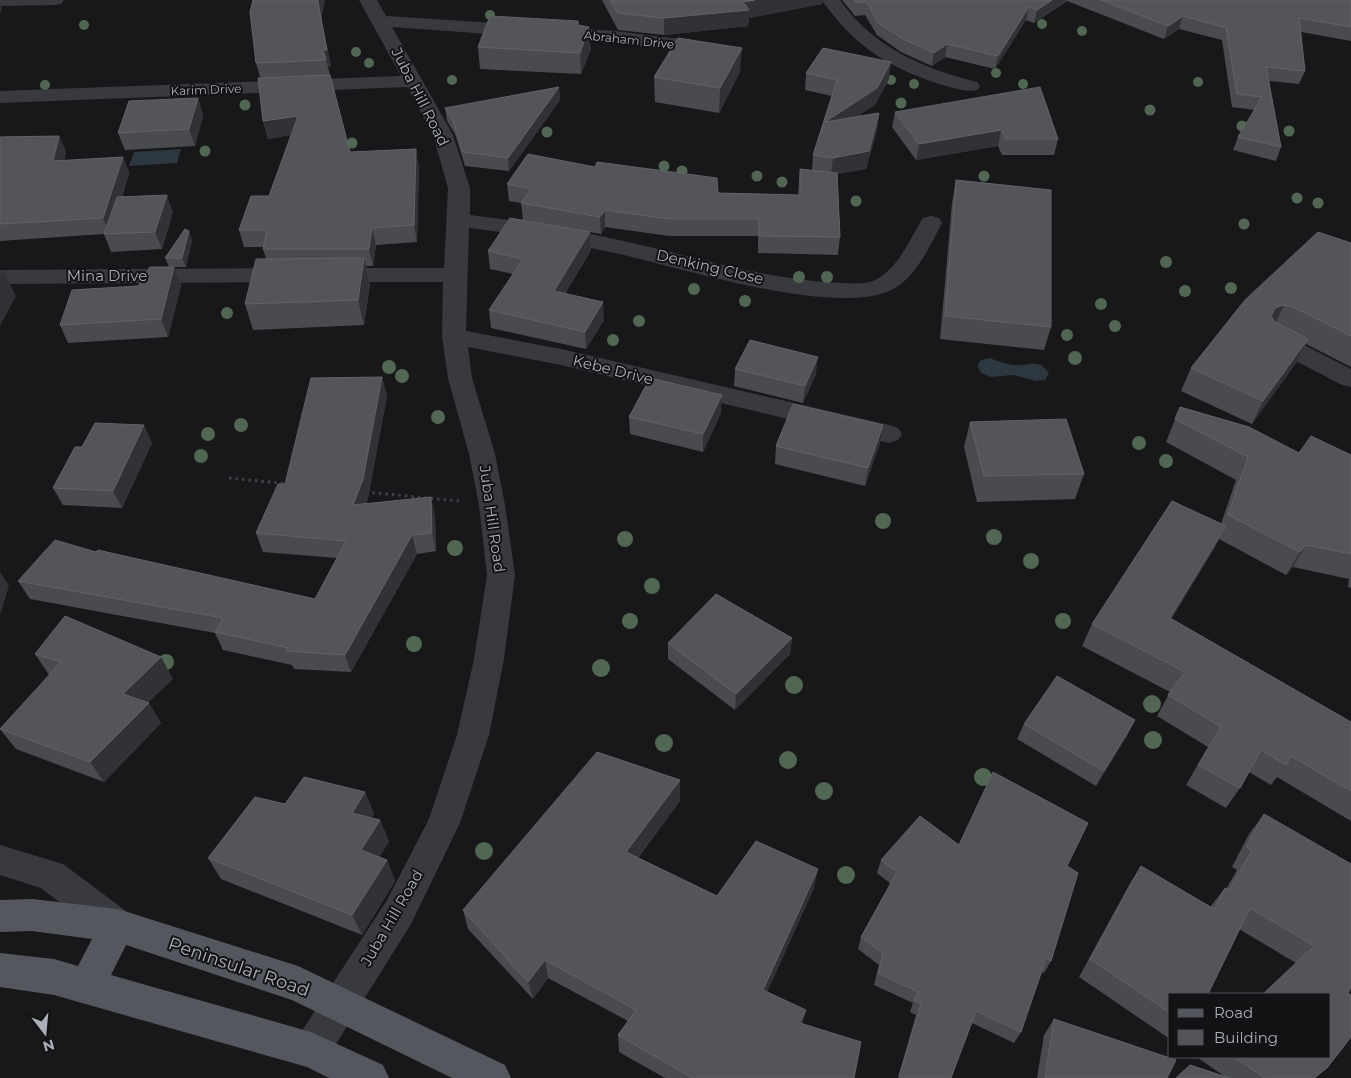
<svg xmlns="http://www.w3.org/2000/svg" width="1351" height="1078" font-family="Montserrat,sans-serif">
  <style>
    .water { fill: #2d373f }
    .lines { fill: none; stroke-linecap: round; stroke-linejoin: round }
    .path { stroke: #3f4147; stroke-width: 3; stroke-dasharray: 2.5 4; stroke-linecap: butt }
    .minor { fill: #393a40; fill-rule: evenodd }
    .major { fill: #55575f; fill-rule: evenodd }
    .tree { fill: #516653 }
    .wall { fill: #494b4f }
    .shaded-wall { fill: #313235 }
    .building { fill: #54555b; stroke: #61636a }
    .labels { text-anchor: middle; stroke-width: 4; stroke-linejoin: round; paint-order: stroke }
    .far-street-label { font-size: 12px; fill: #aaafbb; stroke: #131315 }
    .street-label { font-size: 15px; fill: #aaafbb; stroke: #131315 }
    .near-street-label { font-size: 18px; fill: #aaafbb; stroke: #131315 }
  </style>
  <rect width="100%" height="100%" fill="#18181a"/>
  <path class="water" d="M181,149L177,163L129,166L134,152Z
    M990,358C997,361 1005,364 1013,365C1029,367 1038,357 1049,373L1045,380L1036,381L1013,375L991,377L981,373L977,366L981,360Z"/>
  <g class="lines">
    <path class="path" d="M229,478L290,484
      M366,492L459,501"/>
    <path class="minor" d="M0,0H64L61,4L55,5L0,6Z
      M359,0H377L386,16L615,31L711,43L718,45L720,49L718,53L711,55L615,43L392,27L453,135L470,188V215C520,221 570,229 619,240C693,256 765,280 841,283C852,283 865,285 875,280C899,268 909,240 923,218L931,216L939,218L942,223C930,246 915,280 889,291C830,316 683,268 619,254C569,243 519,234 469,228L466,331L561,349L889,425L898,428L902,434L898,440L889,443L561,365L468,347L472,378L495,454L505,505L515,575L504,659L489,735L460,823L411,924L324,1063L311,1068L298,1063L293,1050L298,1037L387,900L429,819L457,735L474,659L487,575L479,505L469,454L448,378L442,337L443,282H331L323,280L320,275L323,270L331,268H444L448,188L433,135L407,87L0,103V91L401,76Z
      M822,0H840C873,47 922,68 977,82L980,86L977,90C965,93 951,87 939,84C887,67 853,45 822,0Z
      M288,268L296,270L299,275L296,280L288,282L0,284V270Z
      M1273,331L1281,333L1351,369V387L1342,385L1265,345L1261,339L1265,333Z
      M0,845L63,864L130,914L135,926L130,938L118,943L106,938L41,888L0,875Z"/>
    <path class="major" d="M32,899L118,909L298,966L505,1065L511,1078H452L292,1000L126,945L111,975L311,1032L383,1065L389,1078H329L307,1067L54,995L0,987V953L54,959L78,966L92,939L32,931L0,932V900Z"/>
  </g>
  <g class="tree">
    <circle cx="490" cy="15" r="5"/>
    <circle cx="1042" cy="24" r="5"/>
    <circle cx="84" cy="25" r="5"/>
    <circle cx="1082" cy="31" r="5"/>
    <circle cx="356" cy="52" r="5"/>
    <circle cx="369" cy="63" r="5"/>
    <circle cx="996" cy="73" r="5"/>
    <circle cx="452" cy="80" r="5"/>
    <circle cx="891" cy="80" r="5"/>
    <circle cx="1198" cy="82" r="5"/>
    <circle cx="914" cy="84" r="5"/>
    <circle cx="1023" cy="84" r="5"/>
    <circle cx="45" cy="85" r="5"/>
    <circle cx="901" cy="103" r="5.5"/>
    <circle cx="245" cy="105" r="5.5"/>
    <circle cx="1150" cy="110" r="5.5"/>
    <circle cx="1242" cy="126" r="5.5"/>
    <circle cx="1289" cy="131" r="5.5"/>
    <circle cx="547" cy="132" r="5.5"/>
    <circle cx="352" cy="143" r="5.5"/>
    <circle cx="205" cy="151" r="5.5"/>
    <circle cx="664" cy="166" r="5.5"/>
    <circle cx="682" cy="171" r="5.5"/>
    <circle cx="757" cy="176" r="5.5"/>
    <circle cx="984" cy="176" r="5.5"/>
    <circle cx="782" cy="182" r="5.5"/>
    <circle cx="1297" cy="198" r="5.5"/>
    <circle cx="856" cy="201" r="5.5"/>
    <circle cx="1318" cy="203" r="5.5"/>
    <circle cx="1244" cy="224" r="5.5"/>
    <circle cx="1166" cy="262" r="6"/>
    <circle cx="799" cy="277" r="6"/>
    <circle cx="827" cy="277" r="6"/>
    <circle cx="1231" cy="288" r="6"/>
    <circle cx="694" cy="289" r="6"/>
    <circle cx="1185" cy="291" r="6"/>
    <circle cx="745" cy="301" r="6"/>
    <circle cx="1101" cy="304" r="6"/>
    <circle cx="227" cy="313" r="6"/>
    <circle cx="639" cy="321" r="6"/>
    <circle cx="1115" cy="326" r="6"/>
    <circle cx="1067" cy="335" r="6"/>
    <circle cx="613" cy="340" r="6"/>
    <circle cx="1075" cy="358" r="7"/>
    <circle cx="389" cy="367" r="7"/>
    <circle cx="402" cy="376" r="7"/>
    <circle cx="438" cy="417" r="7"/>
    <circle cx="241" cy="425" r="7"/>
    <circle cx="208" cy="434" r="7"/>
    <circle cx="1139" cy="443" r="7"/>
    <circle cx="201" cy="456" r="7"/>
    <circle cx="1166" cy="461" r="7"/>
    <circle cx="883" cy="521" r="8"/>
    <circle cx="994" cy="537" r="8"/>
    <circle cx="625" cy="539" r="8"/>
    <circle cx="455" cy="548" r="8"/>
    <circle cx="1031" cy="561" r="8"/>
    <circle cx="652" cy="586" r="8"/>
    <circle cx="630" cy="621" r="8"/>
    <circle cx="1063" cy="621" r="8"/>
    <circle cx="414" cy="644" r="8"/>
    <circle cx="166" cy="662" r="8"/>
    <circle cx="601" cy="668" r="9"/>
    <circle cx="794" cy="685" r="9"/>
    <circle cx="1152" cy="704" r="9"/>
    <circle cx="1153" cy="740" r="9"/>
    <circle cx="664" cy="743" r="9"/>
    <circle cx="788" cy="760" r="9"/>
    <circle cx="983" cy="777" r="9"/>
    <circle cx="824" cy="791" r="9"/>
    <circle cx="484" cy="851" r="9"/>
    <circle cx="846" cy="875" r="9"/>
  </g>
  <path class="wall" d="M253,0H325L321,19L331,66L328,67L350,152L419,167L417,242L376,245L373,266H366L370,284L364,325L253,330L245,304L266,259L263,249V247H244L239,230L269,196L291,135L268,139L263,121L260,77L256,63Z
    M602,0H823L822,4L749,18L748,26L664,35L618,30Z
    M842,0H1351V41L1301,32L1305,71L1299,84L1269,81L1281,147L1276,161L1233,150L1238,137L1255,110L1232,107L1222,40L1179,29L1164,39L1067,1L1034,23L1026,20L995,69L945,57L932,66L901,52L877,35L865,15L855,16Z
    M578,25L591,49L581,74L480,69L478,47Z
    M740,72L719,113L655,102L654,77Z
    M806,73L889,79L875,105L857,116L879,113L877,130L866,169L837,174L840,237L838,255L758,253V236H669L605,227L601,234L523,220L521,203L509,201L507,184L718,193L798,195L800,169L812,170L813,155L832,96L805,90Z
    M559,87L560,100L509,171L465,166L455,134L447,121L445,108Z
    M198,98L203,115L195,146L125,150L118,133Z
    M895,112L1058,139L1054,155H1002L998,146L916,160L892,127Z
    M59,136L66,152L64,161L123,157L129,173L122,197L173,212L162,249L111,252L104,234L0,241V137Z
    M956,180L1051,327L1044,350L940,339L952,203Z
    M590,232L591,250L565,294L604,320L586,349L491,328L489,310L513,274L490,269L488,251Z
    M192,240L186,267H174L181,285L168,337L68,343L60,325L138,286L169,267L165,258Z
    M1351,243V367L1306,344L1296,363L1252,424L1181,391L1191,368Z
    M735,369L816,374L803,403L734,386Z
    M382,377L387,396L368,498L366,504L435,515L436,551L417,554L351,672L294,669L292,665L223,650L215,633L30,599L18,581L96,552L315,599L337,558L263,552L256,533L285,484Z
    M1180,407L1299,453L1351,455V588L1348,587L1349,579L1293,567L1286,575L1219,539L1214,549L1171,619L1351,722V821L1277,777L1271,785L1249,772L1240,788L1226,808L1186,785L1208,747L1157,716L1170,692L1082,646L1092,624L1221,524L1236,480L1166,442Z
    M721,413L703,452L630,434L629,417Z
    M970,422L1084,474L1075,499L977,502L964,447Z
    M883,425L880,443L865,486L775,464L776,446Z
    M152,443L122,508L63,505L53,488L82,447Z
    M792,638L790,654L735,710L668,659V643Z
    M35,654L173,679L148,702L161,723L104,782L16,749L0,729L49,675Z
    M1135,720L1127,736L1096,786L1017,739L1024,724Z
    M365,792L374,814L371,818L380,820L389,842L379,857L387,860L395,881L362,935L221,879L208,858L285,804Z
    M680,801L638,858L717,896L814,888L767,992L803,1024L854,1078H665L619,1052L618,1035L628,1021L548,978L533,999L468,929L463,910Z
    M1264,814L1351,864V987L1348,993L1351,995V1037L1327,1068L1315,1078H1176L1190,1065L1224,1076L1198,1058L1200,1057H1330V994H1263L1296,963L1239,929L1208,994H1170V1039L1079,977L1129,885L1141,866L1210,907L1225,888L1226,889L1237,870L1232,867L1249,834Z
    M959,845L1067,866L1051,961L1044,973L1042,972L1021,1032L1014,1043L972,1023L951,1078H898L916,1015L910,1012L913,1003L874,985L879,965L858,949L861,937L891,884L877,873L881,860Z
    M1054,1019L1167,1078H1037L1044,1035Z"/>
  <path class="shaded-wall" d="M318,0H325L321,19L331,66L328,67L323,50L318,2Z
    M755,0H823L822,4L749,18L748,26L664,35V18Z
    M1052,0H1067L1034,23L1037,10Z
    M0,2L2,8L0,13Z
    M1029,7L1026,20L995,69L998,56Z
    M1183,16L1179,29L1164,39L1168,26Z
    M589,27L591,49L581,74L580,53Z
    M947,44L945,57L932,66L934,53Z
    M742,48L740,72L719,113L720,88Z
    M891,62L889,79L875,105L823,139L825,122Z
    M559,87L560,100L509,171L508,158Z
    M198,98L203,115L195,146L189,129Z
    M879,113L877,130L866,169L831,175L833,158Z
    M298,116L302,133L268,139L263,121Z
    M1001,130L998,146L916,160L919,144Z
    M59,136L66,152L60,178L53,161Z
    M416,149L419,167L417,242L414,225Z
    M123,157L129,173L110,234L103,218Z
    M167,195L173,212L162,249L155,232Z
    M605,210V227L601,234L600,217Z
    M372,228L376,245L373,266L369,249Z
    M189,231L192,240L186,267L182,258Z
    M590,232L591,250L556,309L554,291Z
    M364,258L370,284L364,325L358,300Z
    M174,267L181,285L168,337L161,319Z
    M3,270L16,296L0,326V276Z
    M603,302L604,320L586,349L585,332Z
    M1284,305L1273,329L1263,332L1275,308Z
    M1308,339L1296,363L1252,424L1263,401Z
    M818,357L816,374L803,403L805,386Z
    M382,377L387,396L368,498L358,524L353,505Z
    M722,395L721,413L703,452V434Z
    M144,425L152,443L122,508L113,491Z
    M883,425L880,443L865,486L868,468Z
    M431,497L435,515L436,551L432,533Z
    M1226,526L1214,549L1159,640L1170,618Z
    M412,535L417,554L351,672L345,655Z
    M1306,545L1293,567L1286,575L1300,552Z
    M0,572L9,586L0,615Z
    M792,638L790,654L735,710L736,694Z
    M161,657L173,679L136,714L123,694Z
    M149,703L161,723L104,782L90,762Z
    M1135,720L1127,736L1096,786L1104,771Z
    M680,780V801L627,872L626,852Z
    M365,792L374,814L361,835L352,813Z
    M380,820L389,842L370,871L361,850Z
    M387,860L395,881L362,935L352,915Z
    M818,869L814,888L760,1007L763,990Z
    M545,960L548,978L533,999L528,982Z
    M806,1010L802,1027L800,1023Z"/>
  <path class="building" d="M253,0H318V2L327,50H323L326,60L256,63L250,12Z
    M610,0H755L743,2L749,10L664,18L618,13Z
    M854,0H1052L1037,10L1029,7L998,56L947,44L934,53L903,39L878,23L867,2L857,3Z
    M1101,0H1351V27L1299,18L1305,71L1266,67L1281,147L1238,137L1262,97L1237,94L1226,28L1183,16L1168,26Z
    M490,16L578,21V25L589,27L580,53L478,47Z
    M678,38L742,48L720,88L654,77Z
    M823,48L891,62L877,88L825,122L879,113L869,151L833,158L813,155L837,80L806,73Z
    M330,75L350,152L416,149L414,225L372,228L369,249H263L267,230H239L251,196H269L298,116L263,121L258,78Z
    M559,87L508,158L463,152L453,121L445,108Z
    M1040,87L1058,139H1006L1001,130L919,144L895,112Z
    M198,98L189,129L118,133L129,101Z
    M59,136L53,161L123,157L103,218L0,224V137Z
    M528,154L595,167L597,162L717,178L718,193L800,195V169L837,173L840,237L759,236V219H669L605,210L600,217L521,203L531,189L507,184Z
    M956,180L1051,190V327L945,316Z
    M167,195L155,232L104,234L117,197Z
    M510,218L590,232L554,291L603,302L585,332L489,310L523,259L488,251Z
    M185,229L189,231L182,258H165Z
    M1318,232L1351,243V336L1293,307L1284,305L1275,308L1271,316L1275,322L1308,339L1263,401L1191,368L1245,300Z
    M364,258L358,300L245,304L256,259Z
    M150,267H174L161,319L60,325L72,290L138,286Z
    M750,340L818,357L805,386L735,369Z
    M382,377L363,479L353,505L431,497L432,533L412,535L345,655L286,651L288,648L215,632L223,618L18,581L55,540L96,552L98,550L315,599L346,541L256,533L278,484H285L311,378Z
    M650,378L722,395L703,434L629,417Z
    M793,404L883,425L868,468L776,446Z
    M1180,407L1249,427L1299,453L1311,436L1351,455V554L1306,545L1300,552L1228,515L1248,457L1175,419Z
    M1066,419L1084,474L984,476L970,422Z
    M95,423L144,425L113,491L53,488L75,447H82Z
    M1172,501L1226,526L1170,618L1351,722V791L1291,756L1286,765L1261,750L1240,788L1198,765L1221,727L1168,695L1185,672L1092,624Z
    M716,594L792,638L736,694L668,643Z
    M65,616L161,657L123,694L149,703L90,762L0,729L61,662L35,654Z
    M1057,676L1135,720L1104,771L1024,724Z
    M597,752L680,780L626,852L717,896L756,841L818,869L763,990L806,1010L800,1023L861,1042L854,1078H692L618,1035L636,1010L545,960L528,982L463,910Z
    M993,772L1088,823L1067,866L1078,873L1051,961L1046,958L1021,1032L976,1011L951,1078H904L899,1076L921,1004L914,1000L918,992L878,973L883,953L861,937L897,872L881,860L920,816L959,845Z
    M304,777L365,792L352,813L380,820L361,850L387,860L352,915L208,858L255,797L285,804Z
    M1264,814L1351,864V987L1348,993L1351,995V1037L1327,1068L1314,1078H1265L1234,1057H1330V994H1263L1314,946L1250,908L1208,994H1170V1013L1090,959L1141,866L1214,909L1225,888L1229,890L1252,850L1246,847Z
    M1054,1019L1176,1060L1167,1078H1045Z
    M1190,1065L1229,1078H1176Z"/>
  <g class="labels">
    <g class="far-street-label">
      <text transform="translate(629 40) rotate(6)" y="4">Abraham Drive</text>
      <text transform="translate(206 90) rotate(-2)" y="4">Karim Drive</text>
    </g>
    <g class="street-label">
      <text transform="translate(420 97) rotate(63)" y="5">Juba Hill Road</text>
      <text transform="translate(710 267) rotate(13)" y="5">Denking Close</text>
      <text x="107" y="281">Mina Drive</text>
      <text transform="translate(613 370) rotate(14)" y="5">Kebe Drive</text>
      <text transform="translate(492 519) rotate(82)" y="5">Juba Hill Road</text>
      <text transform="translate(392 918) rotate(-60)" y="5">Juba Hill Road</text>
    </g>
    <g class="near-street-label">
      <text transform="translate(239 967) rotate(19)" y="6">Peninsular Road</text>
    </g>
  </g>
  <rect x="1168" y="993" width="162" height="65" fill="#131315" stroke="#4f5157"/>
  <rect x="1178" y="1009" width="25" height="8" fill="#55575f" stroke="#4f5157"/>
  <text x="1214" y="1018" font-size="15" fill="#aaafbb">Road</text>
  <rect x="1178" y="1030" width="25" height="15" fill="#54555b" stroke="#4f5157"/>
  <text x="1214" y="1043" font-size="15" fill="#aaafbb">Building</text>
  <g transform="translate(45 1033) rotate(164)" stroke="#131315" stroke-width="4" paint-order="stroke">
  <path d="M0-4L9 19L0 12L-9 19Z" fill="#aaafbb"/>
  <text y="-8" font-size="14" font-weight="bold" text-anchor="middle" fill="#aaafbb">N</text>
  </g>
</svg>
